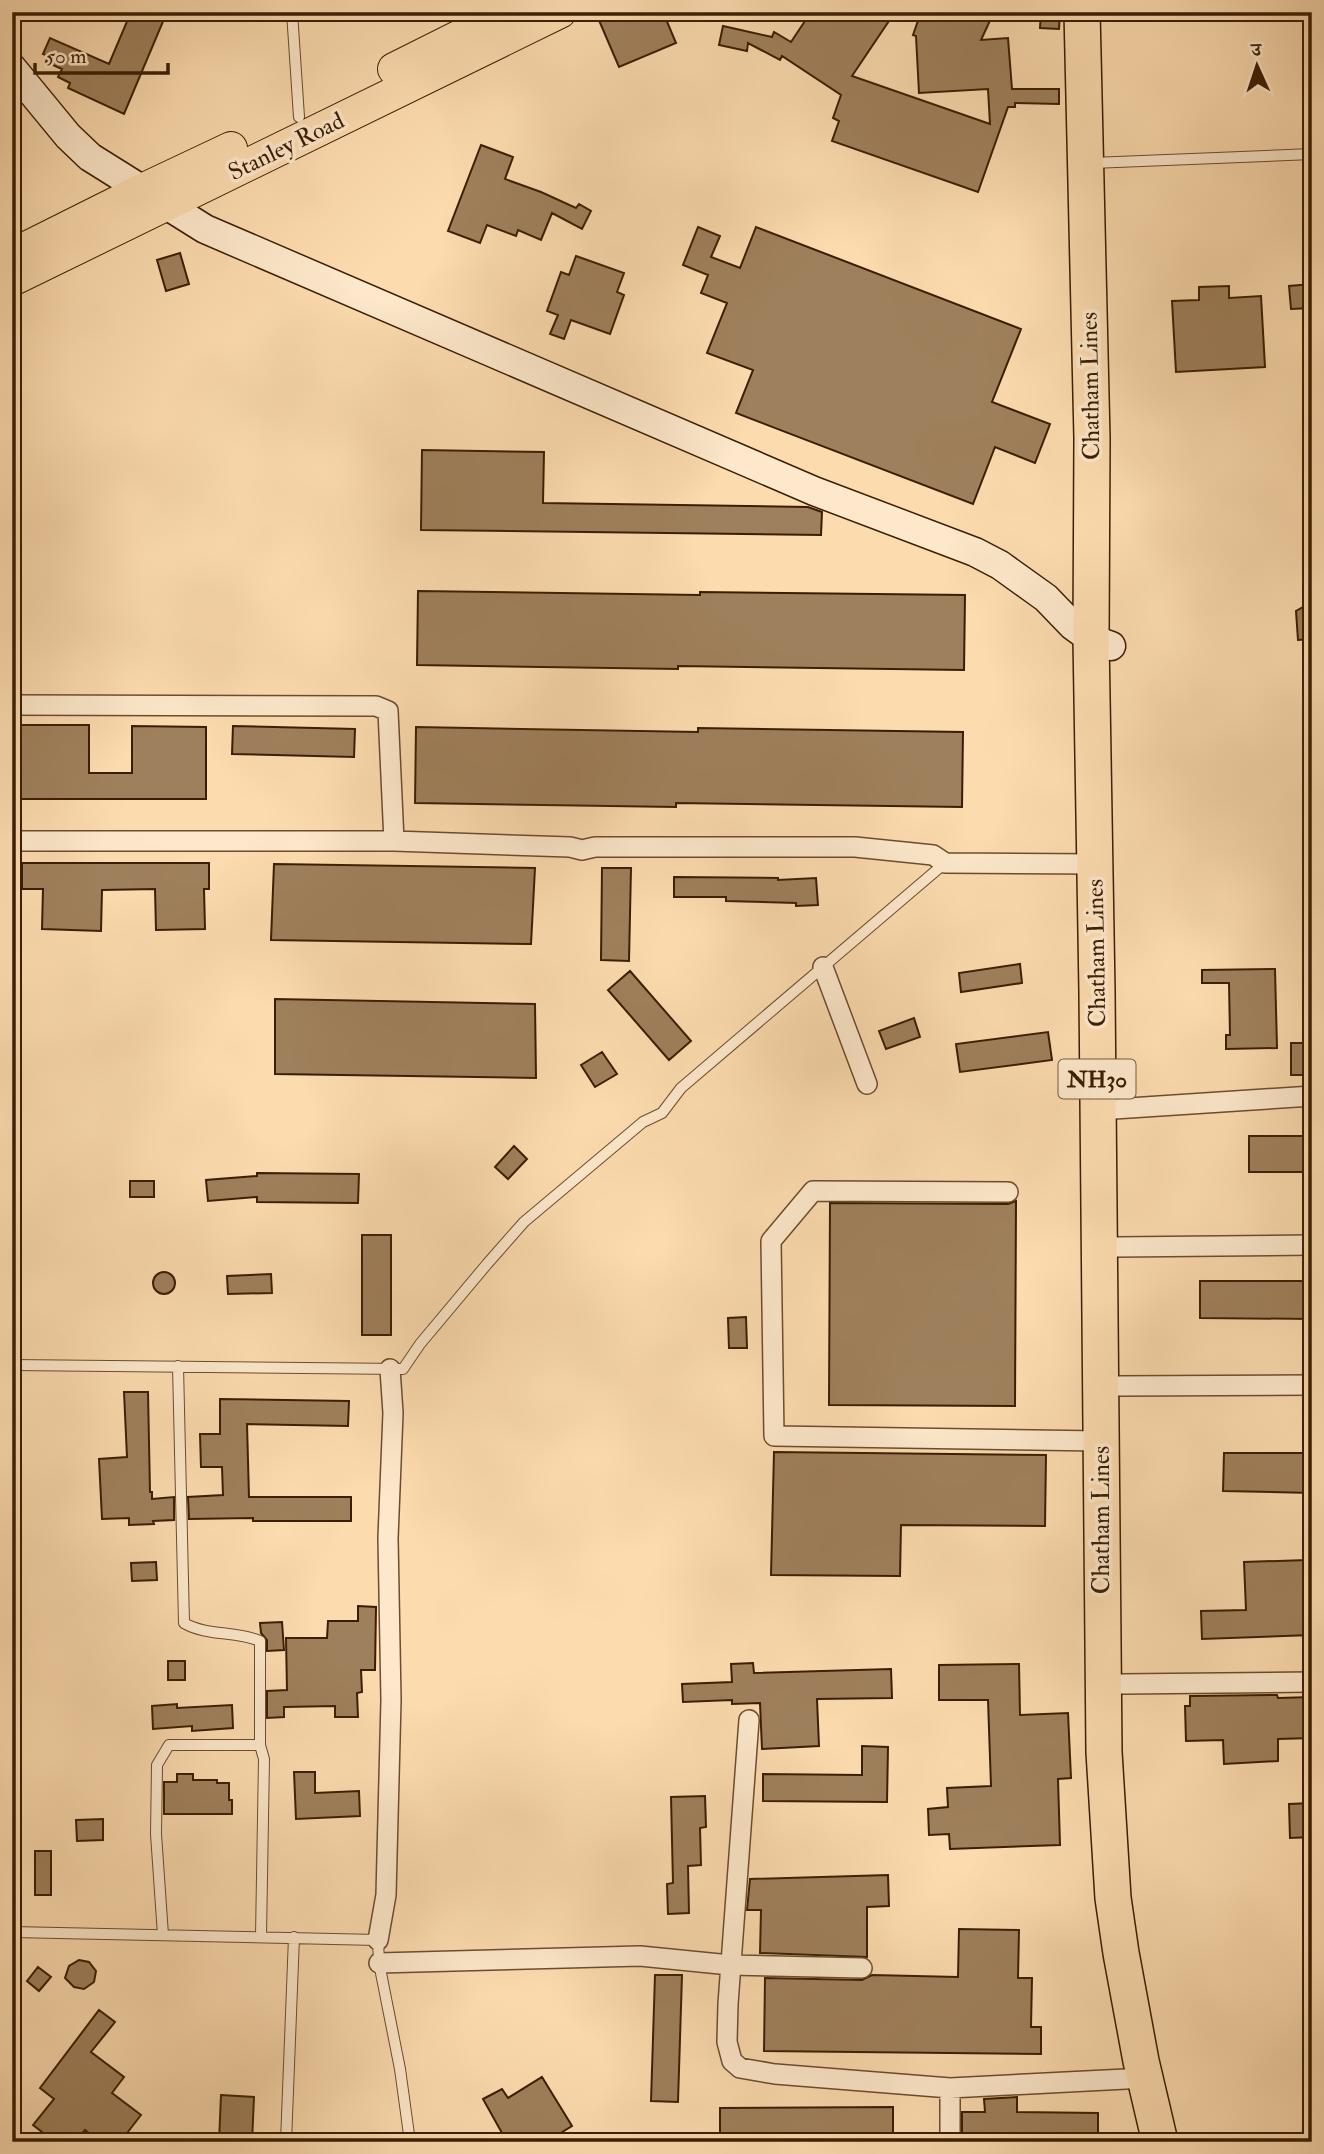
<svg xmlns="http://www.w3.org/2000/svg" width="1324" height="2154" font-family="'IM FELL Double Pica','Noto Serif Devanagari',serif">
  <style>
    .building { fill: #9f805c; stroke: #3a1e02; stroke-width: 2 }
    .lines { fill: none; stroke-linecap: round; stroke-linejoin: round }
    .lane-casing { stroke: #6a4d2d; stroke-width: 12 }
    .street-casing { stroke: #6a4d2d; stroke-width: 22 }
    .secondary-casing { stroke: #3a1e02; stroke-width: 31 }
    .primary-casing { stroke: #3a1e02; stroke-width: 34 }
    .highway-casing { stroke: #3a1e02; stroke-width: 38 }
    .lane { stroke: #fde8cb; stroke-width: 10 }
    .street { stroke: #fde8cb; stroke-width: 19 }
    .secondary { stroke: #fde8cb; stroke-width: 28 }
    .primary { stroke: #fcdbaf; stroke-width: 32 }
    .highway { stroke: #fcdbaf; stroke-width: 35 }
    .labels { text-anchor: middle; stroke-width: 7; stroke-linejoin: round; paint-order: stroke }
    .shield { fill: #fde8cb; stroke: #745b3e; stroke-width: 2 }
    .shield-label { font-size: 23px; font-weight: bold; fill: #3a1e02 }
    .street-label { font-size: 24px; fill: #3a1e02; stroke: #fde8cb }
  </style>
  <rect width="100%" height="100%" fill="#fcdbaf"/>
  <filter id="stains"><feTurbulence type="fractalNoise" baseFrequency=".00286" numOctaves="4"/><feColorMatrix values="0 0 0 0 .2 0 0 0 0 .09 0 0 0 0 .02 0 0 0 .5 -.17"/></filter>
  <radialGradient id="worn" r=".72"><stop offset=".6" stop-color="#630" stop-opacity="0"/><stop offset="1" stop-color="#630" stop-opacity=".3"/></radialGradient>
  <path class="building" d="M131,12H167L124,114L68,88L70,83L58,77L62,69L46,62L48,56L43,54L50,38L109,64Z
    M612,12H663L676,43L619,67L598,18Z
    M811,12H895L852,76L990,124L988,89L919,93L916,36L913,35L921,12H994L981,40L1008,38L1012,89H1059V104L1015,103V107H1008L978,192L832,141L839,121L833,118L841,95L782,56L780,60L748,43L747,51L719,45L723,26L772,37L774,32L791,42Z
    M1041,12H1060L1059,29L1040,28Z
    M481,145L513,157L505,179L541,192L576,208L579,204L591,211L582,229L552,213L541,240L518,230L516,236L487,225L480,243L448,231Z
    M698,227L720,236L711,257L740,268L756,227L1021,329L992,402L1050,424L1035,463L995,447L973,504L736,413L753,370L707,353L727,303L701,293L708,275L683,265Z
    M180,253L189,284L166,291L157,260Z
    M576,256L624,273L617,292L624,295L610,334L571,320L564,339L550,334L558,315L547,311L561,272L569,275Z
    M1312,284V308L1291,309L1289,286Z
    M1229,286V298L1261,296L1265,367L1176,372L1172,301L1199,300V287Z
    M422,450L544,452L543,503L808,507L822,512L821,535L421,530Z
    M418,591L700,595V592L965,595L964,670L678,666V669L417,665Z
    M1312,602V639L1298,640L1296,611Z
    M12,725H89V773H132V726L206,727V799H12Z
    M233,726L355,729L354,757L232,754Z
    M416,727L698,732V728L963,732L962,807L676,803V807L415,803Z
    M22,863H209V889H204L205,929L156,930L155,889L102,890L101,931L42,929L43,889H22Z
    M274,864L535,868L531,944L271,940Z
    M602,868H631L629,961L601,960Z
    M674,877L778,878V880L816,878L818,905L796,906V903L726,901V897H674Z
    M1020,964L1022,983L961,992L959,973Z
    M1275,969L1277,1048L1226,1049V1035H1230L1229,983H1202V970Z
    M630,971L691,1041L669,1060L608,990Z
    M275,999L535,1004L536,1078L275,1074Z
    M914,1018L920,1037L886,1049L879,1031Z
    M1048,1032L1052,1060L960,1072L956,1044Z
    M1291,1043H1312V1075H1291Z
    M602,1052L617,1074L595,1087L581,1065Z
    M1249,1136H1312V1172H1249Z
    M514,1146L527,1159L508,1179L495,1167Z
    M257,1173L359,1174L358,1203L257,1202V1197L208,1201L206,1180L257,1176Z
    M130,1181H154V1197H130Z
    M1016,1201L1015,1406L829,1405L830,1203L1008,1204Z
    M362,1235H391V1335H362Z
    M153 1283a11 11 0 1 1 22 0a11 11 0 1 1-22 0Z
    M271,1274L272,1293L228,1294L227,1276Z
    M1200,1281H1312V1319L1200,1318Z
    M746,1317L747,1348H729L728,1318Z
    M124,1392H148L150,1492H152V1499L174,1497V1520L153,1521L154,1524L129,1525V1518L102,1519L99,1459L127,1457Z
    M220,1399L349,1401L348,1426L247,1424L249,1497H351V1521H253V1518L189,1519L188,1497L223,1495L222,1467H201L200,1434H220Z
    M774,1452L1046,1455L1045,1526L901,1525L900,1576L771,1575Z
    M1224,1453H1312V1493L1223,1491Z
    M1307,1560L1312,1635L1202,1639L1201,1611L1246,1610L1244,1562Z
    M156,1562L157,1580L132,1581L131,1563Z
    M358,1606L376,1607L375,1670H361L362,1692L357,1693L358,1717H335V1706L284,1707V1717L267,1718V1691L287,1690L286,1638H327L328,1621H358Z
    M282,1622L284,1650L267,1651V1640L261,1633L260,1623Z
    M168,1661H185V1680H168Z
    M753,1663L754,1673L891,1669L892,1698L817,1699L819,1746L762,1749L760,1703L732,1704V1700L683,1702L682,1684L732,1682L731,1664Z
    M1019,1664L1020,1715L1068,1713L1071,1778L1058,1779L1060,1845L950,1849L949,1834L929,1835L928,1809L948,1807L947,1788L991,1786L988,1700H939V1665Z
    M1277,1695L1278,1698L1312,1697V1738L1278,1739V1761L1224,1764L1223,1740L1186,1741L1185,1706H1190V1696Z
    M177,1704V1708L232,1705L233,1728L192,1731V1726L153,1729L152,1706Z
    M862,1746L888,1747L887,1802L763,1801V1774L862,1775Z
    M294,1772H315V1793L359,1791L360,1816L296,1819Z
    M177,1774H193V1780H217V1783H229V1800H232V1814H164V1782H177Z
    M705,1796L706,1827L700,1828L701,1865L688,1866L689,1913L668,1914L667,1884L673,1883L671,1797Z
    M1312,1803V1837L1290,1838L1289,1804Z
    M103,1819V1840L77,1841L76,1820Z
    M35,1851H51V1895H35Z
    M888,1875L889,1906L867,1907V1957L760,1953L761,1910H747L750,1879Z
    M959,1929L1019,1930L1018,1978H1032L1031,2027H1041V2054L764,2051L765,1978L862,1980L872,1975L958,1977Z
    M79,1960L89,1962L96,1971L94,1982L84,1989L74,1987L65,1978L69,1966Z
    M38,1967L51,1977L39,1991L27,1981Z
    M655,1975H682L678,2102L651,2101Z
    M99,2010L115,2022L91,2052L124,2077L112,2093L141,2115L120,2142H100L85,2130L75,2142H55L33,2125L54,2099L40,2088Z
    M542,2077L572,2126L546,2142H507L483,2099L502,2089L508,2098Z
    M221,2095L254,2097L252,2142H219Z
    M1017,2097V2112L1098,2113V2142H962V2112H985L984,2099Z
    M893,2107V2142H720V2108Z"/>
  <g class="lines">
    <g class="lane-casing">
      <path id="lane" d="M292,12L299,117
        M1092,163L1312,154
        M12,1365L403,1369L420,1344L487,1264L524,1222L643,1122L662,1113L681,1088L945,863
        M178,1366L184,1623C206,1636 236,1631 260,1641V1745L264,1759L261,1936
        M12,1932L378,1940L379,1963L400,2069L410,2142
        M163,1935L156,1834L157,1765L169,1745H260
        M286,2142L294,1937"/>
    </g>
    <g class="street-casing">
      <path id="street" d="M12,705L376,706L388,711L394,841
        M12,841H394L570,847L582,850L595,847H855L933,855L945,863L1095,864
        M823,967L867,1084
        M1114,1109L1312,1096
        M1008,1192L813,1191L771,1241L774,1436L1100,1441
        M1115,1247L1312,1245
        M1117,1386L1312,1385
        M1121,1684L1312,1682
        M749,1720L728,2004L727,2042L732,2061L740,2068L775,2074L950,2088L1145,2078
        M378,1940L386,1895L391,1700L388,1538L393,1413L390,1369
        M379,1963L640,1956L730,1965L862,1968
        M950,2088V2142"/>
    </g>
    <g class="secondary-casing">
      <path id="secondary" d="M12,68L68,136L90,157L205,229L814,491L975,552L1000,565L1046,598L1073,626L1091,639L1111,646"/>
    </g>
    <g class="primary-casing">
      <path id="primary" d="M394,69L508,12
        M12,255L142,190L231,148
        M12,280L560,12"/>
    </g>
    <g class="highway-casing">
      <path id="highway" d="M1082,12L1092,438L1091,639L1097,992L1104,1752L1113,1898L1121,1953L1141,2061L1160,2142"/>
    </g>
    <use href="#lane" class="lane"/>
    <use href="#street" class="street"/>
    <use href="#secondary" class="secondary"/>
    <use href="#primary" class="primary"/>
    <use href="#highway" class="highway"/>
  </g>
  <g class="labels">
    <rect class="shield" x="1058.5" y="1059.5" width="77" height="39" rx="5"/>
    <g class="shield-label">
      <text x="1097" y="1087">NH30</text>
    </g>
    <g class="street-label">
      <text transform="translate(286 146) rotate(-26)" y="8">Stanley Road</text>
      <text transform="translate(1090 386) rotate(-91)" y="8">Chatham Lines</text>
      <text transform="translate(1096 953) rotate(-91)" y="8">Chatham Lines</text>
      <text transform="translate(1101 1520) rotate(-90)" y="8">Chatham Lines</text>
    </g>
  </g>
  <rect width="1324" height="2154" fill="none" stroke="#fcdbaf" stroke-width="42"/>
  <rect x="14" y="14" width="1296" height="2126" fill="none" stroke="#3a1e02" stroke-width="3.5"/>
  <rect x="21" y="21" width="1282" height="2112" fill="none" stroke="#3a1e02" stroke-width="2"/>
  <g transform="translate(1257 66) rotate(357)" stroke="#fde8cb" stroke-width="5" paint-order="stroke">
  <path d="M0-5L12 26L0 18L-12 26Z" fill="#3a1e02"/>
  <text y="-10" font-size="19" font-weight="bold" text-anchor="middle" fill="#3a1e02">उ</text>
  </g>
  <path d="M35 63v10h133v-10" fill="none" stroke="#3a1e02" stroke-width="3.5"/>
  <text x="46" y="63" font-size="21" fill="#3a1e02" stroke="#fde8cb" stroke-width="5" paint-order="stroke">50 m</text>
  <rect width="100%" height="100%" filter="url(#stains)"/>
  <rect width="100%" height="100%" fill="url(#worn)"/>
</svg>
